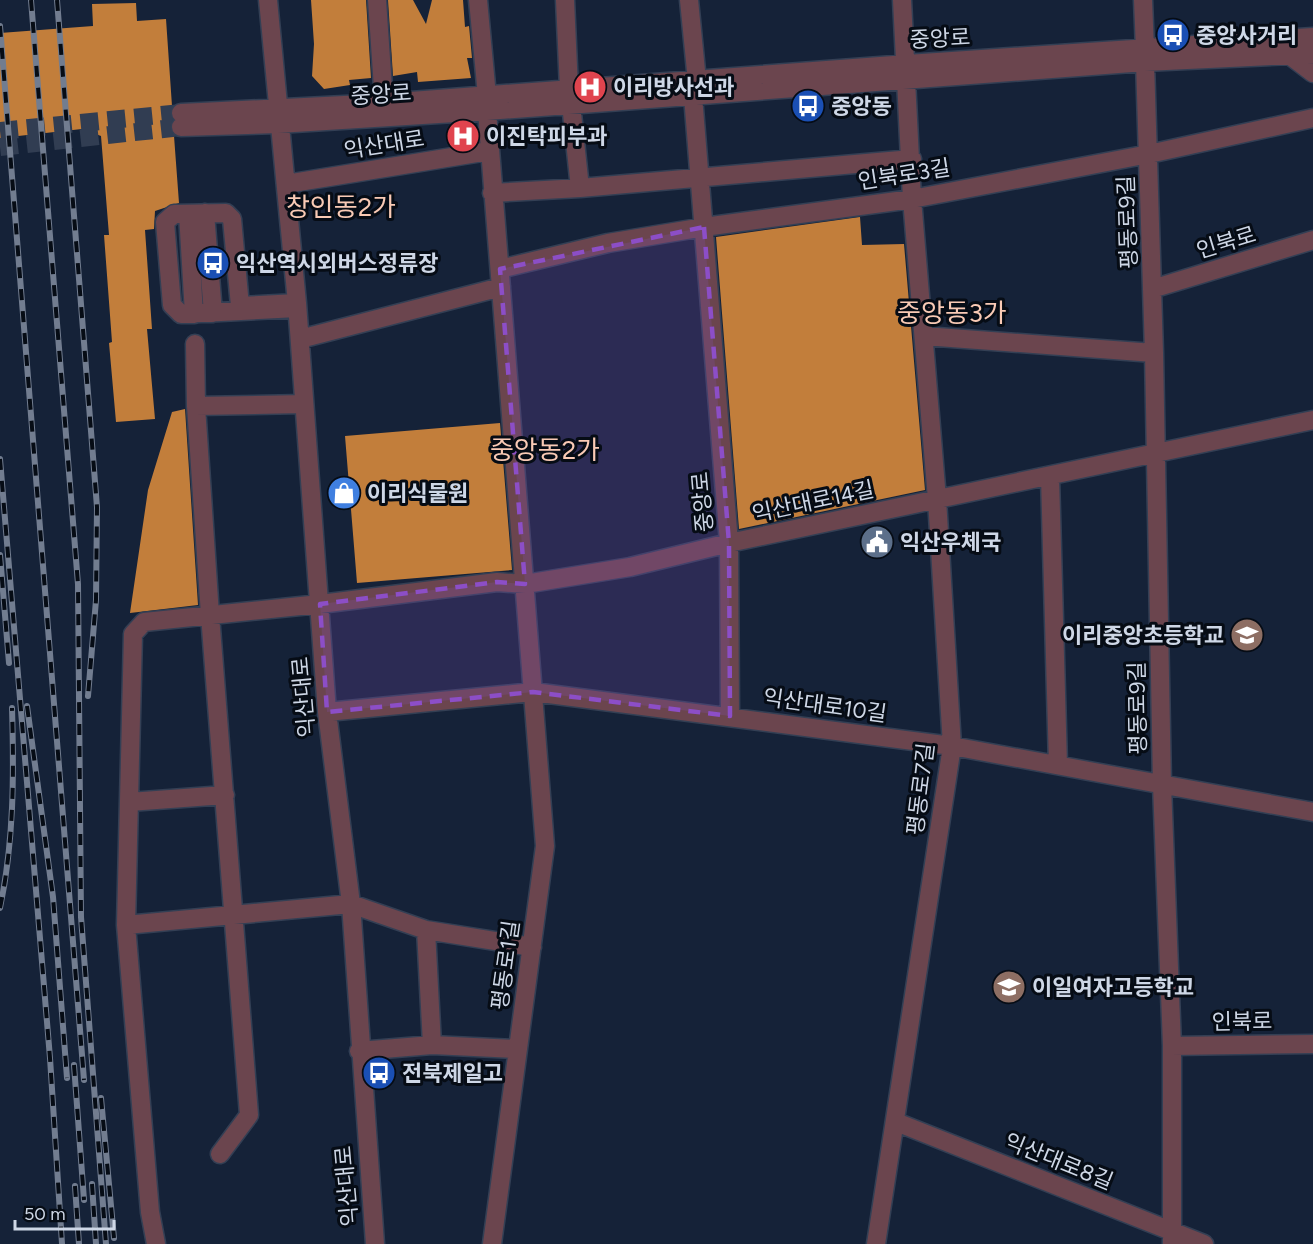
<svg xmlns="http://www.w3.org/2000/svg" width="1313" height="1244" font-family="Figtree,'Noto Sans KR',sans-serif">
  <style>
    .building { fill: #c27e3b }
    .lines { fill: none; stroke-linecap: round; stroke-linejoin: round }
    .minor-tunnel { stroke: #313d52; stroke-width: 18; stroke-dasharray: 18 9; stroke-linecap: butt }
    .minor-casing { stroke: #333f54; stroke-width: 21 }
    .minor { stroke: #6b454e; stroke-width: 18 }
    .rail-casing { stroke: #727d90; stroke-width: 6 }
    .rail { stroke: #060c15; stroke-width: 4; stroke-dasharray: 11; stroke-linecap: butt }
    .marked { fill: #8c4ec7; fill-opacity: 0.2; stroke: #8c4ec7; stroke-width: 4.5; stroke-dasharray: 12 8; stroke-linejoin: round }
    .labels { text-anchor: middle; stroke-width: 6; stroke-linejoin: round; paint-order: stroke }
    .poi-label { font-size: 22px; font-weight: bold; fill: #ced7e6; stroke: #060c15; text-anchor: start }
    .street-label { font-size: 22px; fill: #ced7e6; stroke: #060c15 }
    .quarter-label { font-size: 26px; fill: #f9cab5; stroke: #060c15 }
  </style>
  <rect width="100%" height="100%" fill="#152238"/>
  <path class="building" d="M311,0H366L371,78L349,80L350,85L324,89L312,76L314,44Z
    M388,0H413L426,24L432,0H463L465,27L469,26L472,58H467L471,78L418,82L417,72L393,76Z
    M136,3L137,21L166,19L172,106L170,128L174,136L179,203L155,211L154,229L145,230L152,329H147L155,419L116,422L109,343L112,342L104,235H109L101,136L82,129L0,138V33L93,26L92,4Z
    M860,217L862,245L904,244L925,490L739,529L716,237Z
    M185,409L198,605L130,613L148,490L172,412Z
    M500,423L512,570L357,583L345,436Z"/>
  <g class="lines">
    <path class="minor-tunnel" d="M0,131L181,113
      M0,147L181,127"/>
    <g class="minor-casing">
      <path id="minor" d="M268,0L297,303L327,712L351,904L375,1244
        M377,0L384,103
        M478,0L487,96
        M565,0L569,89
        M689,0L697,81
        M1143,0L1145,50
        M1288,54L1313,73
        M1145,62L1154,353L1162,785L1172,1046V1244
        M693,96L729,543L730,716
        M571,104L580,188
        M487,111L545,846L492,1244
        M181,113L384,103L907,64L1313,37
        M181,127L278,124L487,111L1145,62L1313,54
        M286,184L489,151
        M492,193L580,188L912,159
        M205,213L213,313
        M188,214L194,314
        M500,269L608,243L704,227L912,199L1149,154L1313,118
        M1152,289L1313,240
        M297,303L240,306L232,219L226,213L174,214L165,222L172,305L181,314L297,308
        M924,336L1154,353
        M300,339L501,287
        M195,344L196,406L210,615L249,1115L220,1154
        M196,406L304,404
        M1050,477L1058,765
        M327,712L533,692L952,746L1313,812
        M129,802L225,795
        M126,925L351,904L426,930L532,947
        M426,930L432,1045
        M1172,1046L1313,1044
        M359,1051L432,1045L517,1049
        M896,1122L1204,1244
        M156,1244L150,1212L126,925L133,634L144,622L320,604L497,582L525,584L630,567L729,543L1313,420
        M876,1244L952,746L937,499L912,199L902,0"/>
    </g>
    <use href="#minor" class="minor"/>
    <g class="rail-casing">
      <path id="rail" d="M31,0L78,584L81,917L106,1244
        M57,0L97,507L96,600L88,696
        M0,26L84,1080
        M0,459L50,1058L62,1244
        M0,555L9,663
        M27,706L53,897L67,1078
        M0,908C14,841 14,775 12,708
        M74,1065L84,1200
        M101,1098L114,1238
        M92,1184L96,1244
        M75,1186L79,1244"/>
    </g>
    <use href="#rail" class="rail"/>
  </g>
  <path class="marked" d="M704,227L729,543L730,716L533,692L327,712L320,604L497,582L525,584L500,269Z"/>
  <defs>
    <g id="bus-disc" transform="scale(1.725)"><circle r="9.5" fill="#1a4fb4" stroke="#060c15"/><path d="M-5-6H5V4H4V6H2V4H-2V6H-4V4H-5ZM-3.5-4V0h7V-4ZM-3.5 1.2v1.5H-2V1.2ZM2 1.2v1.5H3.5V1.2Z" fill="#fff"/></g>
    <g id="hospital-disc" transform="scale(1.725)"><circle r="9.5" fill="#e0444e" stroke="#060c15"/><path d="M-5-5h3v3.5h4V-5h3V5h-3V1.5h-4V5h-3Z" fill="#fff"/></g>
    <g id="shop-disc" transform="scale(1.725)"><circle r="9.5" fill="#3f7fe0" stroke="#060c15"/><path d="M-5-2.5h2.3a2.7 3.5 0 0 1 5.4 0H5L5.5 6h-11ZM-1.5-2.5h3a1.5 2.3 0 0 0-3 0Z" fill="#fff"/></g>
    <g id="civic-disc" transform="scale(1.725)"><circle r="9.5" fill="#5c6f8a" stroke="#060c15"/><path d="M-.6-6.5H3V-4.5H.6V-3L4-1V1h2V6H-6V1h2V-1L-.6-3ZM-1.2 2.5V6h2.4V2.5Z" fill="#fff"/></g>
    <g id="school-disc" transform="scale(1.725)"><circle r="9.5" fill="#8d6e63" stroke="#060c15"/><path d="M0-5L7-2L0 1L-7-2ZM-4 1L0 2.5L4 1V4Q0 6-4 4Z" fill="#fff"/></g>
  </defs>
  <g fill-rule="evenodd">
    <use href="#bus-disc" x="1173" y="35"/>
    <use href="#hospital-disc" x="590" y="87"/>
    <use href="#bus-disc" x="808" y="106"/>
    <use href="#hospital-disc" x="463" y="136"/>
    <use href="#bus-disc" x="213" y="263"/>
    <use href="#shop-disc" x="344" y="493"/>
    <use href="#civic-disc" x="877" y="542"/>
    <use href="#school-disc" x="1247" y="635"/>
    <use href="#school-disc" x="1009" y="987"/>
    <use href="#bus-disc" x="379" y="1073"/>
  </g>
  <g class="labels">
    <g class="poi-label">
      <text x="1196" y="43">중앙사거리</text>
      <text x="613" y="95">이리방사선과</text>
      <text x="831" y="114">중앙동</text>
      <text x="486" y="144">이진탁피부과</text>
      <text x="236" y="271">익산역시외버스정류장</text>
      <text x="367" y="501">이리식물원</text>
      <text x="900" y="550">익산우체국</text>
      <text x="1224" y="643" text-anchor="end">이리중앙초등학교</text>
      <text x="1032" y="995">이일여자고등학교</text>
      <text x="402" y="1081">전북제일고</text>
    </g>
    <g class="street-label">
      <text transform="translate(940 38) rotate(-3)" y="8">중앙로</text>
      <text transform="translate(381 94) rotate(-4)" y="8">중앙로</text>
      <text transform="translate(384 144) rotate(-9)" y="8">익산대로</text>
      <text transform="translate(904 174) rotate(-9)" y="8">인북로3길</text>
      <text transform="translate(1127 222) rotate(-92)" y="8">평동로9길</text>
      <text transform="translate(1226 242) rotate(-17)" y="8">인북로</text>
      <text transform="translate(813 501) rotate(-12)" y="8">익산대로14길</text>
      <text transform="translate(702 502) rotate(-95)" y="8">중앙로</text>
      <text transform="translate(303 697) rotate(-95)" y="8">익산대로</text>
      <text transform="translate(825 705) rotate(8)" y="8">익산대로10길</text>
      <text transform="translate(1137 708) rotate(-91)" y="8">평동로9길</text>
      <text transform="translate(920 789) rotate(-83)" y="8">평동로7길</text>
      <text transform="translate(505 965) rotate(-82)" y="8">평동로1길</text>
      <text transform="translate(1242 1021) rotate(-1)" y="8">인북로</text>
      <text transform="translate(1059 1161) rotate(22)" y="8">익산대로8길</text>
      <text transform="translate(346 1186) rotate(-95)" y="8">익산대로</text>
    </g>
    <g class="quarter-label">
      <text x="341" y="216">창인동2가</text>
      <text x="952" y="322">중앙동3가</text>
      <text x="545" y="459">중앙동2가</text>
    </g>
  </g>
  <path d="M15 1220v9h99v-9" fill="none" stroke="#ced7e6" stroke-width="3"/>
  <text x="24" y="1220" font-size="18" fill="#ced7e6" stroke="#060c15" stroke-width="4.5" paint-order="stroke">50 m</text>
</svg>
